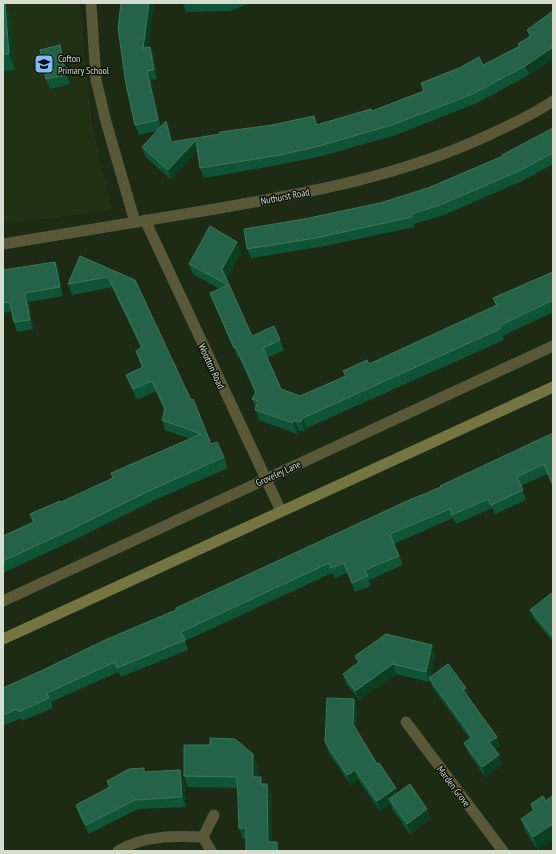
<svg xmlns="http://www.w3.org/2000/svg" width="556" height="854" font-family="'PT Sans Narrow',sans-serif">
  <style>
    .built { fill: #213214 }
    .lines { fill: none; stroke-linecap: round; stroke-linejoin: round }
    .minor { stroke: #59593a; stroke-width: 11 }
    .secondary { stroke: #757542; stroke-width: 11 }
    .wall { fill: #0f5436 }
    .shaded-wall { fill: #0c3e22 }
    .building { fill: #246347; stroke: #40765c }
    .labels { text-anchor: middle; stroke-width: 3; stroke-linejoin: round; paint-order: stroke }
    .poi-label { font-size: 10px; fill: #d4ddce; stroke: #0b1107; text-anchor: start }
    .street-label { font-size: 10px; fill: #d4ddce; stroke: #0b1107 }
  </style>
  <rect width="100%" height="100%" fill="#1d2b14"/>
  <path class="built" d="M3,3H80L92,125L112,210L3,224Z"/>
  <g class="lines">
    <path class="minor" d="M91,3L96,80L106,122L135,222
      M145,220L281,511
      M3,244C72,233 140,221 209,210C308,193 404,176 495,132C515,123 535,113 553,101
      M3,601L553,346
      M406,722L503,851
      M118,851C144,835 174,836 203,837
      M211,851L203,837L214,815"/>
    <path class="secondary" d="M3,639L553,387"/>
  </g>
  <path class="wall" d="M121,3H154L148,47L154,56L157,79L151,80L161,127L166,121L170,130L172,142L220,134L272,125L314,116L318,125L372,111L424,91L483,65L519,46L518,44L529,37L527,30L553,11L529,75L477,103L396,135L322,156L283,164L204,178L200,168L197,151L171,180L146,157L142,147L157,131L139,135L135,125Z
    M183,3H252L230,11L186,12Z
    M3,4H5L11,20L15,70L3,71Z
    M60,45L63,55L70,84L50,89L46,79Z
    M553,128V164L522,181L444,215L414,224L415,227L320,247L251,258L247,249L304,219L380,203L428,188L503,156Z
    M237,242L241,252L226,279L252,336L280,340L284,350L267,358L281,389L300,396L345,376L369,364L496,306L493,298L553,272V312L503,336L504,340L307,428L305,432L298,430L297,434L259,420L252,399L255,393L239,357L238,358L214,303L210,293L220,289L193,274L189,264Z
    M80,256L135,280L211,444L224,457L228,468L155,500L76,539L3,573V536L33,522L30,514L61,502L113,478L111,473L190,439L165,430L162,420L164,410L156,391L137,400L130,385L126,375L142,368L136,351L141,348L112,287L72,295L68,284Z
    M55,262L59,271L63,296L29,302L33,329L17,332L14,322L12,311L3,313V270Z
    M553,433V487L547,474L521,486L526,500L495,514L492,508L456,524L453,518L394,544L403,565L369,580L371,586L355,592L347,573L335,578L332,573L185,641L188,650L121,677L118,672L51,702L53,708L22,721L21,718L3,726V688L176,610L441,487Z
    M553,592V642L534,619L530,610Z
    M432,645L436,654L430,678L466,688L470,698H469L500,746L495,750L499,755L502,765L485,777L468,752L464,743L470,739L433,688L430,680L429,682L396,674L359,700L346,683L343,674L358,663L355,656Z
    M354,699L357,709L356,730L377,764L398,793L431,819L410,834L392,809L391,804L380,811L358,779L351,785L328,752L325,742Z
    M253,754L257,765L258,777H261L263,784H267L272,795V842H277L280,851H246V839H243L239,828L238,788L188,787L184,776Z
    M144,768L145,772L180,770L184,779L186,807L138,809L89,834L79,815L76,805L109,788L107,781Z
    M543,796L538,850L526,832L521,819L533,811L531,804Z"/>
  <path class="shaded-wall" d="M149,3H154L147,58L143,48Z
    M5,4L11,20L15,70L9,54Z
    M60,45L63,55L70,84L66,75Z
    M150,47L154,56L157,79L154,70Z
    M553,47V59L529,75L525,66Z
    M147,71L151,80L161,130L158,120Z
    M166,121L170,130L174,152L171,142Z
    M196,140L199,149L171,180L168,170Z
    M237,242L241,252L226,280L222,269Z
    M55,262L59,271L63,296L60,287Z
    M25,293L29,302L33,329L30,320Z
    M303,418L307,428L305,432L301,422Z
    M294,420L298,430L297,434L293,423Z
    M432,645L436,654L430,680L429,678V682L426,672Z
    M393,664L396,674L359,700L355,691Z
    M466,688L470,698L467,700L463,690Z
    M354,699L357,709L356,734L353,724Z
    M497,737L500,746L493,751L489,742Z
    M253,754L257,765L258,788L253,777Z
    M499,755L502,765L485,777L482,767Z
    M180,770L184,779L186,807L182,797Z
    M355,770L358,779L351,785L347,775Z
    M261,777L265,789L261,784Z
    M267,784L272,795V851L268,842Z
    M396,788L400,798L389,799L391,804L380,811L377,801Z
    M427,809L431,819L410,834L407,824Z
    M553,824V840L538,850L533,837Z
    M277,842L280,851H277Z"/>
  <path class="building" d="M121,3H149L143,48L150,47L154,70L147,71L158,120L135,125L126,84L118,28Z
    M3,4H5L9,54H3Z
    M553,11V47L525,66L473,94L392,125L319,146L280,155L200,168L196,140L168,170L142,147L166,121L171,142L220,134V132L272,125L314,116L316,125L371,109L372,111L424,91L421,83L459,68L479,57L483,65L520,46L518,44L531,36L527,30Z
    M60,45L66,75L46,79L40,50Z
    M553,128V153L519,171L440,205L411,214L412,217L316,238L247,249L244,229L304,219L380,203L428,188L503,156L502,155Z
    M210,226L237,242L222,269L252,336L274,326L280,340L263,348L281,389L300,396L346,376L343,371L367,360L369,364L497,305L493,298L553,272V300L499,326L500,329L303,418L301,422L294,420L293,423L255,410L258,401L252,399L256,392L236,347L234,348L210,293L228,285L189,264Z
    M80,256L135,280L191,400L193,399L211,444L217,442L224,457L151,490L72,529L3,561V536L34,522L30,514L60,501L61,502L113,478L111,473L201,434L162,420L165,409L152,381L133,389L126,375L143,367L136,351L142,347L108,277L68,284Z
    M55,262L60,287L25,293L30,320L14,322L10,302L3,303V270Z
    M553,433V486L544,464L517,477L523,490L491,505L488,499L452,515L450,509L390,534L399,556L365,570L368,576L352,583L344,563L331,568L329,563L181,632L185,640L117,668L115,662L47,693L49,698L19,712L17,709L3,715V688L43,670L105,640L176,610V608L407,501L441,487L440,486Z
    M553,592V637L530,610Z
    M386,634L432,645L426,672L393,664L355,691L343,674L359,662L355,656Z
    M448,664L466,688L463,690L497,737L489,742L499,755L482,767L464,743L472,737L429,678Z
    M327,698L354,699L353,724L377,764L379,763L396,788L377,801L355,770L347,775L325,742Z
    M210,738L235,739L253,754V777H261V784H267L268,842H277V851H246V828H239L237,777L184,776V745H210Z
    M144,768V772L180,770L182,797L135,800L86,825L76,805L110,787L107,781L129,769Z
    M410,784L427,809L407,824L389,799Z
    M553,795V824L533,837L521,819L534,810L531,804L543,796L546,801Z"/>
  <defs>
    <g id="school-square" transform="scale(1)"><rect x="-9" y="-9" width="18" height="18" rx="4" fill="#85bbfb" stroke="#0b1107"/><path d="M0-5L7-2L0 1L-7-2ZM-4 1L0 2.5L4 1V4Q0 6-4 4Z" fill="#111"/></g>
  </defs>
  <g fill-rule="evenodd">
    <use href="#school-square" x="44" y="64"/>
  </g>
  <g class="labels">
    <g class="poi-label">
      <text x="58" y="62">Cofton<tspan x="58" dy="12">Primary School</tspan></text>
    </g>
    <g class="street-label">
      <text transform="translate(285 196) rotate(-11)" y="4">Nuthurst Road</text>
      <text transform="translate(212 366) rotate(65)" y="4">Wootton Road</text>
      <text transform="translate(278 473) rotate(-25)" y="4">Groveley Lane</text>
      <text transform="translate(454 786) rotate(53)" y="4">Marden Grove</text>
    </g>
  </g>
  <rect width="556" height="854" fill="none" stroke="#d4ddce" stroke-width="8"/>
</svg>
